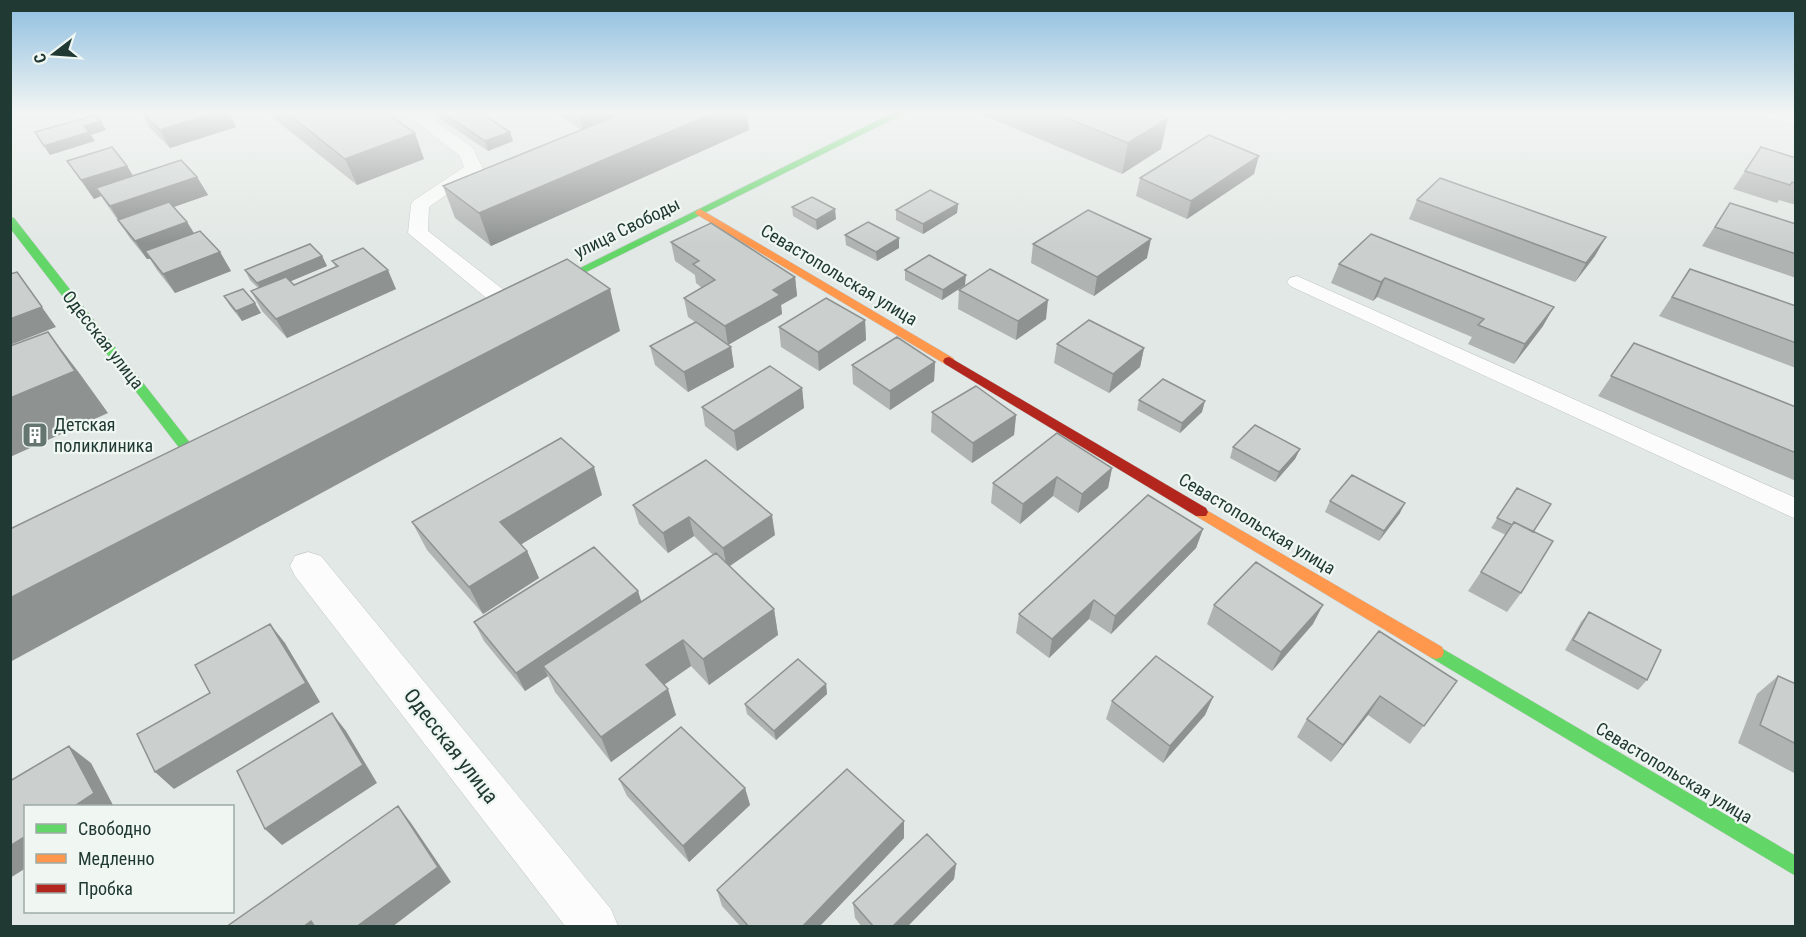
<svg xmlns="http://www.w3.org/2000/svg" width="1806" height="937" font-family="'Roboto Condensed',sans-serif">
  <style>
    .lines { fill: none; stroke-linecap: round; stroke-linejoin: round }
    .lane-casing { stroke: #bfc4c2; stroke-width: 1 }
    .street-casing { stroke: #bfc4c2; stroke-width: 1 }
    .fast-casing { stroke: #bec5c2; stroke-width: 1 }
    .slow-casing { stroke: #bec5c2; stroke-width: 1 }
    .jam-casing { stroke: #bec5c2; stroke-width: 1 }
    .lane { fill: #fbfcfb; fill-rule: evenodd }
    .street { fill: #fbfcfb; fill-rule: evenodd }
    .fast { fill: #63d668; fill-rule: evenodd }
    .slow { fill: #ff974d; fill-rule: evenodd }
    .jam { fill: #b3261e; fill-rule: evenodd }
    .wall { fill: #afb3b1 }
    .shaded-wall { fill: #8e9290 }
    .building { fill: #cbd0ce; stroke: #8e9290; stroke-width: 1.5 }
    .labels { text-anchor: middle; stroke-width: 4.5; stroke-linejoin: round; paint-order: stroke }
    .street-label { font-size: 18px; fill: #213933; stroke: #f0f7f3 }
    .poi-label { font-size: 18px; fill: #213933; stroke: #f0f7f3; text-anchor: start }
    .near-street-label { font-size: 21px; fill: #213933; stroke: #f0f7f3 }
  </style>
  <rect width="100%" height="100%" fill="#e2e8e5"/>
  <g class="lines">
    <g class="lane-casing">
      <path id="lane" d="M403,112H423L473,148L483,169L429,207L428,231L518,301L521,306L518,311H502L408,233L411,205L413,201L464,167L459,155Z
        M1760,112L1796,115V125L1762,116Z
        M1297,276L1796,498V519L1290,286L1287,282L1290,278Z"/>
    </g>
    <g class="street-casing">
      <path id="street" d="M308,552L321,556L611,909L618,926H565L295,576L290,566L295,556Z"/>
    </g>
    <g class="fast-casing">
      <path id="fast" d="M895,112H907L546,292L542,293L536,290Z
        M10,217L14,218L201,457L203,460L201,463H191L10,228Z
        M1436,645L1796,856V876L1430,657L1428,652L1430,647Z"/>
    </g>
    <g class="slow-casing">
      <path id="slow" d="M700,209L953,358L955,361L949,365L945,364L696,214L695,212Z
        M1201,507L1442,647L1444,652L1442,657L1436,659L1430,657L1196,516L1194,512L1196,508Z"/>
    </g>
    <g class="jam-casing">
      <path id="jam" d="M949,357L1206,508L1208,512L1206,516H1196L945,364L943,361L945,358Z"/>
    </g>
    <use href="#lane" class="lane"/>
    <use href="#street" class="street"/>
    <use href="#fast" class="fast"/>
    <use href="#slow" class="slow"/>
    <use href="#jam" class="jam"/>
  </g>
  <path class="wall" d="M141,112H229L236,127L170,148L149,127Z
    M266,112H385L424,159L357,185Z
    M430,112H479L513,141L488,151Z
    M553,112H747L749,130L491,246L455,218L443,186L582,130Z
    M976,112H1154L1161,149L1122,174Z
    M1278,112H1289L1285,115Z
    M1761,147L1796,158V205L1779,200L1777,203L1733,189Z
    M67,161L127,166L133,176L197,177L208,195L174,207L187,222L194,233L220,252L231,271L175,293L157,270L150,259H147L130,238L101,196L94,199Z
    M1254,174L1187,219L1136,196L1140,178Z
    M1417,200L1595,256L1575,282L1409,219Z
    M1730,203L1796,224V278L1702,246Z
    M958,204L957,213L923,234L896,220V210Z
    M792,207L836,219L817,230L793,216Z
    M1371,234L1543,326L1514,364L1468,344L1472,337L1377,297L1373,301L1331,283L1339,264Z
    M845,235L899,248L877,261L846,245Z
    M671,242L795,277L797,296L781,305L782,314L728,345L731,347L734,367L688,392L655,365L650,346L695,322L688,317L684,298L702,288L696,283L695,275L675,261Z
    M1033,244L1147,258L1094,296L1031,263Z
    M322,256L327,266L290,281L294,285L336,267L332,261L396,289L287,338L262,311L251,291L258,288L250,280L245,270Z
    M1690,269L1796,306V368L1659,316Z
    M905,270L965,285L942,300L905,280Z
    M959,290L1046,319L1016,340L958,309Z
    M224,296L261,313L242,321L230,306Z
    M865,320L866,340L819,371L781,347L779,327Z
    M1634,343L1796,407V481L1598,396Z
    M1057,344L1144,348L1140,367L1109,393L1054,363Z
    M935,362L934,381L890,410L853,384L852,365Z
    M802,388L804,408L737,451L705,426L702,407Z
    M1139,400L1202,412L1180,433L1137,410Z
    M932,412L1016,415L1014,435L972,463L931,432Z
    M1233,447L1300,449L1295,459L1275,482L1230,458Z
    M1112,468L1108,488L1078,513L1053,496L1020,524L991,503L993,483Z
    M1517,488L1533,532L1521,593L1507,612L1468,591L1506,535L1491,528Z
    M602,495L521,544L527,551L539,578L483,614L427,550L412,522Z
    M1330,501L1400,513L1379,541L1325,512Z
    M633,505L775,535L729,566L774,609L778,635L709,685L691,666L664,685L676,715L611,762L555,692L548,676L525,691L484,641L474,622L642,602L713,555L694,536L668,553L639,524Z
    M1203,529L1196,548L1111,634L1089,619L1049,658L1016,633L1019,614Z
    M1214,605L1313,624L1272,671L1207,624Z
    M1589,612L1647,680L1638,690L1565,650L1581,622Z
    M1379,631L1457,681L1410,744L1368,715L1331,762L1297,737L1307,719Z
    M1778,676L1796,684V774L1738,743L1757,694Z
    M826,684L827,694L776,740L747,714L745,704Z
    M1213,697L1205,715L1163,763L1106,719L1112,701Z
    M619,779L745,788L750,805L689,862L627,796Z
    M904,838L819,927H741L722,906L717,890Z
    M956,864L954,879L907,927H862L855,918L853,903Z"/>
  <path class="shaded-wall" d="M216,112H229L236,127L170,148L160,130Z
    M579,112H631L584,132Z
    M716,112H747L749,130L491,246L479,213Z
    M1168,118L1161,149L1122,174L1128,143Z
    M101,121L106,130L91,135L95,141L50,155L44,146L84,126Z
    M510,132L513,141L488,151L485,141Z
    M415,133L424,159L357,185L345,159Z
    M1259,156L1254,174L1187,219L1191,201Z
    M127,166L138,184L96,188L101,196L94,199L81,180Z
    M197,177L208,195L122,225L110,206Z
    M958,204L957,213L923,234V224Z
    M835,209L836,219L817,230L816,220Z
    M187,222L198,240L145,251L150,259H147L135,241Z
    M1606,237L1595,256L1575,282L1586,263Z
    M899,238V248L877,261L876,252Z
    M1151,239L1147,258L1094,296L1097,277Z
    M220,252L231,271L175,293L163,274Z
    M322,256L327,266L263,293L257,283Z
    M388,270L396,289L287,338L276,319Z
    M17,272L56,327L10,345V319Z
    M966,275L965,285L942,300L943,290Z
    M795,277L797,296L781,305L782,314L728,345L725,326L773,290Z
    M1385,278L1377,297L1373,301L1381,282Z
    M610,289L620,331L10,662V598Z
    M1048,300L1046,319L1016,340L1018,321Z
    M255,303L261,313L242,321L236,311Z
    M1554,307L1543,326L1514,364L1525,344Z
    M865,320L866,340L819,371L818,352Z
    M48,332L80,374L108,413L10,457V398Z
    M731,347L734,367L688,392L684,372Z
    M1144,348L1140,367L1109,393L1113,374Z
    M935,362L934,381L890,410V391Z
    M802,388L804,408L737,451L734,431Z
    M1205,401L1202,412L1180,433L1182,423Z
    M1016,415L1014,435L972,463L973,443Z
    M1300,449L1295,459L1275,482L1279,472Z
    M594,467L602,495L512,550L500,522Z
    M1112,468L1108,488L1078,513L1082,494Z
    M1057,477L1053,496L1020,524L1023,504Z
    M1405,503L1400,513L1379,541L1384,531Z
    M772,515L775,535L727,568L723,548Z
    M689,517L694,536L668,553L663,533Z
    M1203,529L1196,548L1111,634L1115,616Z
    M527,551L539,578L483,614L469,587Z
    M638,591L644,610L543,666L548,676L525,691L516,673Z
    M1094,600L1089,619L1049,658L1052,639Z
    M1323,605L1313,624L1272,671L1281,652Z
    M774,609L778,635L709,685L703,659Z
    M270,624L285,643L320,702L174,789L155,772Z
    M683,640L691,666L655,691L646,665Z
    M826,684L827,694L776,740L774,731Z
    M668,689L676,715L611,762L601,737Z
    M1380,696L1368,715L1331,762L1343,745Z
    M1213,697L1205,715L1163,763L1170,746Z
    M332,713L346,731L377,783L282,845L265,829Z
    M69,746L91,763L114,807H73Z
    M745,788L750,805L689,862L683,846Z
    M398,806L411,823L451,882L392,927H356Z
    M904,821V838L819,927H802Z
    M26,836V868L10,878V846Z
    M956,864L954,879L907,927H892Z
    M311,921L318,927H303Z"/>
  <path class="building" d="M142,112H216L160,130Z
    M286,112H385L415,133L345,159Z
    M441,112H479L510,132L485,141Z
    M625,112H716L479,213L443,186Z
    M1052,112H1154L1168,118L1128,143Z
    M96,115L101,121L84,126L89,132L44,146L35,132Z
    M1209,135L1259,156L1191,201L1140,178Z
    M112,147L127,166L81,180L67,161Z
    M1761,147L1796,158V183L1792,182L1790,185L1745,171Z
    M181,160L197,177L110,206L96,188Z
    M1440,178L1606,237L1586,263L1417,200Z
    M930,190L958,204L923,224L896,210Z
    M812,197L835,209L816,220L792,207Z
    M169,202L187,222L135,241L118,220Z
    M1730,203L1796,224V254L1715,227Z
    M1088,210L1151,239L1097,277L1033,244Z
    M868,222L899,238L876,252L845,235Z
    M711,223L795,277L773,290L780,295L725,326L684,298L715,280L693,264L699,261L671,242Z
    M200,231L220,252L163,274L145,251Z
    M1371,234L1554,307L1525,344L1478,325L1484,319L1385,278L1381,282L1339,264Z
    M310,244L322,256L257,283L245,270Z
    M363,248L388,270L276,319L251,291L286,277L294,285L338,266L332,261Z
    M929,255L966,275L943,290L905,270Z
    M567,259L610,289L10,598V529Z
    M990,269L1048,300L1018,321L959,290Z
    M1690,269L1796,306V343L1672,297Z
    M17,272L42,307L10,319V274Z
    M243,289L255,303L236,311L224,296Z
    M826,298L865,320L818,352L779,327Z
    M1089,320L1144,348L1113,374L1057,344Z
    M696,322L731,347L684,372L650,346Z
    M48,332L75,371L10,398V346Z
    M897,337L935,362L890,391L852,365Z
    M1634,343L1796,407V453L1611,376Z
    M770,366L802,388L734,431L702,407Z
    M1163,379L1205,401L1182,423L1139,400Z
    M976,386L1016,415L973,443L932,412Z
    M1255,425L1300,449L1279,472L1233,447Z
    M1057,433L1112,468L1082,494L1057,477L1023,504L993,483Z
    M561,438L594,467L500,522L527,551L469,587L412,522Z
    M706,460L772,515L723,548L689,517L663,533L633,505Z
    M1352,475L1405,503L1384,531L1330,501Z
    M1517,488L1551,504L1533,532L1514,522L1512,525L1497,518Z
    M1148,495L1203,529L1115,616L1094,600L1052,639L1019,614Z
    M1514,522L1553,541L1521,593L1481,572Z
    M594,547L638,591L516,673L474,622Z
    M716,553L774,609L703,659L683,640L646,665L668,689L601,737L543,666Z
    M1256,562L1323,605L1281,652L1214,605Z
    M1589,612L1661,650L1647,680L1573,640Z
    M270,624L306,683L155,772L137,734L210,693L195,665Z
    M1379,631L1457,681L1424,726L1380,696L1343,745L1307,719Z
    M1156,656L1213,697L1170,746L1112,701Z
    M798,659L826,684L774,731L745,704Z
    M1778,676L1796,684V744L1760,725Z
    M332,713L363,765L265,829L237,771Z
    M681,727L745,788L683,846L619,779Z
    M69,746L94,793L73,807H26V836L10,846V781Z
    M847,769L904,821L802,927H749L717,890Z
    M398,806L438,867L356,927H315L311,921L303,927H226Z
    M927,834L956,864L892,927H874L853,903Z"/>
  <linearGradient id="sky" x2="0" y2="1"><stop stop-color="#8dbee0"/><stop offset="0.46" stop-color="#f2f5f3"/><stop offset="1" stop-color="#f2f5f3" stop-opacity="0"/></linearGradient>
  <rect width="1806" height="244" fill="url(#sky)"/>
  <defs>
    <g id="building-square" transform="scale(1.35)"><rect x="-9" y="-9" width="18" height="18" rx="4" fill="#657671" stroke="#f0f7f3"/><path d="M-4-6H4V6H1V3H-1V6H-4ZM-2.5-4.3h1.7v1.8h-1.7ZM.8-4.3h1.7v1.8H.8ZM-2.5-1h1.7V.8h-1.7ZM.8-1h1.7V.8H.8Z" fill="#fff"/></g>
  </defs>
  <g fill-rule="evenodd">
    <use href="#building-square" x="35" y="435"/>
  </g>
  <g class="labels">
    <g class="street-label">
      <text transform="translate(627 228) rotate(-26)" y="6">улица Свободы</text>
      <text transform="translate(839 275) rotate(31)" y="6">Севастопольская улица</text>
      <text transform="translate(103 340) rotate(52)" y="6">Одесская улица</text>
      <text transform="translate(1257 524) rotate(31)" y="6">Севастопольская улица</text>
      <text transform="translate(1674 773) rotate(31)" y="6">Севастопольская улица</text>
    </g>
    <g class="poi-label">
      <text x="54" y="431">Детская<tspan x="54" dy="21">поликлиника</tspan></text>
    </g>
    <g class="near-street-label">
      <text transform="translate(451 746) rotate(52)" y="7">Одесская улица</text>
    </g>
  </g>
  <rect width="1806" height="937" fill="none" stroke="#213933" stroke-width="24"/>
  <rect x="24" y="805" width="210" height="108" fill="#f0f7f3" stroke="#9daba6" stroke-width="1.5"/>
  <rect x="36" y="824" width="30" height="9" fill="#63d668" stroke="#9daba6" stroke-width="1.5"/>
  <text x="78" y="835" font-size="18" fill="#213933">Свободно</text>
  <rect x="36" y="854" width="30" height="9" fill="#ff974d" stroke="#9daba6" stroke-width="1.5"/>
  <text x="78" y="865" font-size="18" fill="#213933">Медленно</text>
  <rect x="36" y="884" width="30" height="9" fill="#b3261e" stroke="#9daba6" stroke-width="1.5"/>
  <text x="78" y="895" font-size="18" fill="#213933">Пробка</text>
  <g transform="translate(54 54) rotate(253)" stroke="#f0f7f3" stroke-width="4.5" paint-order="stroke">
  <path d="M0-4.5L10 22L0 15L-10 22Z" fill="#213933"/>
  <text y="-9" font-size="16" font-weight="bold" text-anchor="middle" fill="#213933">С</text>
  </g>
</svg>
